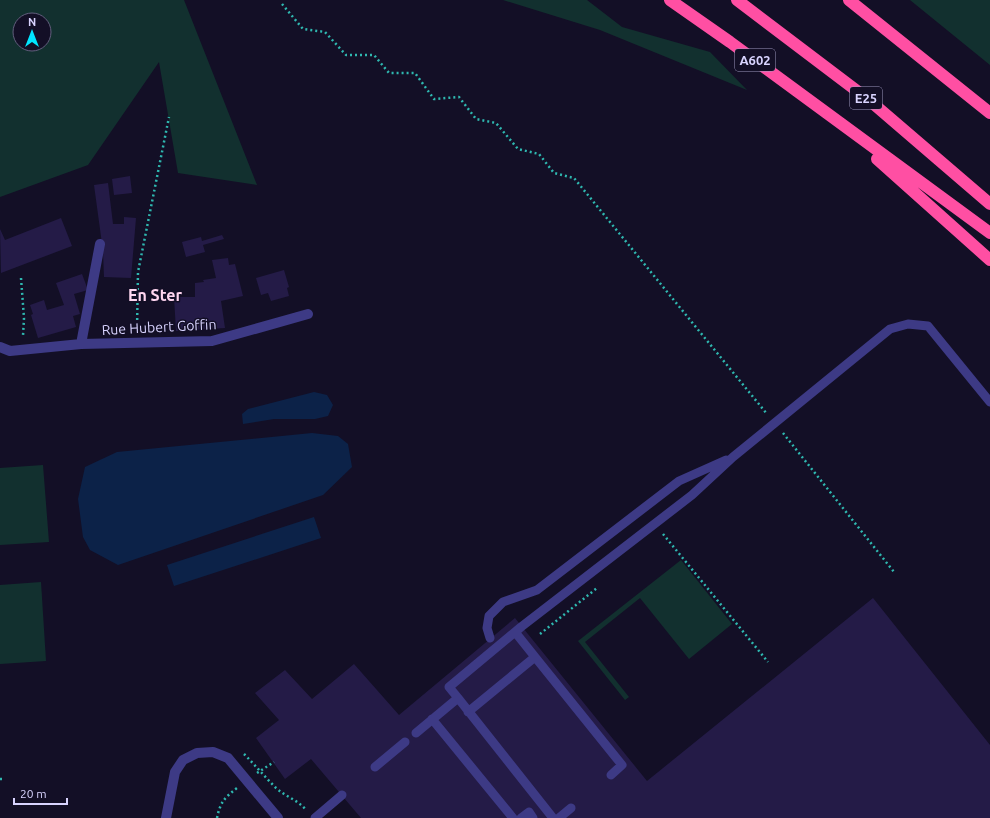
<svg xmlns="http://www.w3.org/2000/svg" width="990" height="818" font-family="Ubuntu,sans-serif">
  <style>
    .green { fill: #12302f; fill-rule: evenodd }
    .water { fill: #0c2248 }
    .building { fill: #241b47 }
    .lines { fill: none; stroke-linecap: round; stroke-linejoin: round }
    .path { stroke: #2fb8b0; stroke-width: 2.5; stroke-dasharray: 2 3; stroke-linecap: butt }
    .service { stroke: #3d3a85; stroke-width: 9 }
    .minor { stroke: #3d3a85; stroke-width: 10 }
    .motorway { stroke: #ff4fa3; stroke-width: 12 }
    .labels { text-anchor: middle; stroke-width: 3; stroke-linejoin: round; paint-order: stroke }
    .shield { fill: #130f26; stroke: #9e99be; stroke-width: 1 }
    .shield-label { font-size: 13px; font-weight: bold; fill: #d9d4ff }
    .street-label { font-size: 14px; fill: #d9d4ff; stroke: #130f26 }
    .quarter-label { font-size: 16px; font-weight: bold; fill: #ffd6f0; stroke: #130f26 }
  </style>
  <rect width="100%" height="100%" fill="#130f26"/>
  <path class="green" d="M0,0H184L257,185L178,173L159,62L88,165L0,197ZM20,20H44V44H20Z
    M503,0H587L622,27L710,52L747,90L600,30Z
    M910,0H990V65Z
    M43,465L49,542L0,545V468Z
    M681,560L732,624L689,659L640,598L585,642L629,697L625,700L578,641Z
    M41,582L46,661L0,664V585Z"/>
  <path class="water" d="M314,392L327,395L333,405L328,416L315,419H274L243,424L242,414L248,409Z
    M312,433L338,436L348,444L352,467L323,495L118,565L90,550L83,537L78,499L85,467L117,452Z
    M314,517L321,538L174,586L167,565Z"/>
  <path class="building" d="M130,176L132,193L114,195L112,179Z
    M108,183L113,224H124V217L136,218L131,278L104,277L103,251L94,185Z
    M61,218L72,246L1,273L0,229L5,240Z
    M222,235L224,239L203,245L205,252L186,257L182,242L201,237L202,241Z
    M228,258L229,265L235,264L243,296L221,301L225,328L176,331L174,297H195V283L204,282L203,280L216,278L212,260Z
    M284,270L289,287L287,288L289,296L271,301L268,293L261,295L256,278Z
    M82,274L88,290L74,294L80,314L73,316L76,327L38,338L31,315L33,314L30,305L44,300L47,310L64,305L56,283Z
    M873,598L990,745V818H361L311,759L285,779L256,738L279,720L255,693L285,670L312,699L354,664L399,715L515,618L647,781Z"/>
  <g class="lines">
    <path class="path" d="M282,4L303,29L325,32L346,55H374L389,73H415L434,99L459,97L476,119L496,123L518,149L539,154L554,173L574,178L767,414
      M21,278L24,318L23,336
      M137,330L138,272L169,117
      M783,433L894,572
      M663,534L768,662
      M540,634L597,588
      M244,754C255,765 265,777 276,788C286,797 298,800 306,810
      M257,773L274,762
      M0,779H3
      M217,818C220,803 224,798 237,788"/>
    <path class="service" d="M490,638L487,628L489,616L503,602L537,590L679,481L726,460
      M535,657L622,765L611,775
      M458,698L553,818
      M468,712L535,657L515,632
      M432,719L513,818
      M416,733L458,698L449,687L521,627L692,495L733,457L890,329L908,324L928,326L990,402
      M375,767L405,742
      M315,818L342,795
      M521,818L529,812L533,818
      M559,818L571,808"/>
    <path class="minor" d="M81,344L100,244
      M0,347L10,351L81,344L212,341L308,314
      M166,818L175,772L183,760L197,753L213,752L228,758L278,818"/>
    <path class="motorway" d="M670,0L730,42L990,233
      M737,0L869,100L990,204
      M849,0L990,113
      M877,159L990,260"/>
  </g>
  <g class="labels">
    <g class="shield">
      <rect x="735" y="49" width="40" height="22" rx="3"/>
      <rect x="850" y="87" width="32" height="22" rx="3"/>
    </g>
    <g class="shield-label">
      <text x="755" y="65">A602</text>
      <text x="866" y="103">E25</text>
    </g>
    <g class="street-label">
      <text transform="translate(159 327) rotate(-3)" y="5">Rue Hubert Goffin</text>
    </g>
    <g class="quarter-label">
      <text x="155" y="301">En Ster</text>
    </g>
  </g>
  <g transform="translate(32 32)"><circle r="19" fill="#130f26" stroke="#625e7d"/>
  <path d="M0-3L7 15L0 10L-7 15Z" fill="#00e5ff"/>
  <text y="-6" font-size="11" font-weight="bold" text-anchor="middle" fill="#d9d4ff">N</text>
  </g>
  <path d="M14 798v6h53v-6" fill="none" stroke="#d9d4ff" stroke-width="2"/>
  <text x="20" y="798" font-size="12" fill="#d9d4ff" stroke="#130f26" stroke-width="3" paint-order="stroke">20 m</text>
</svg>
